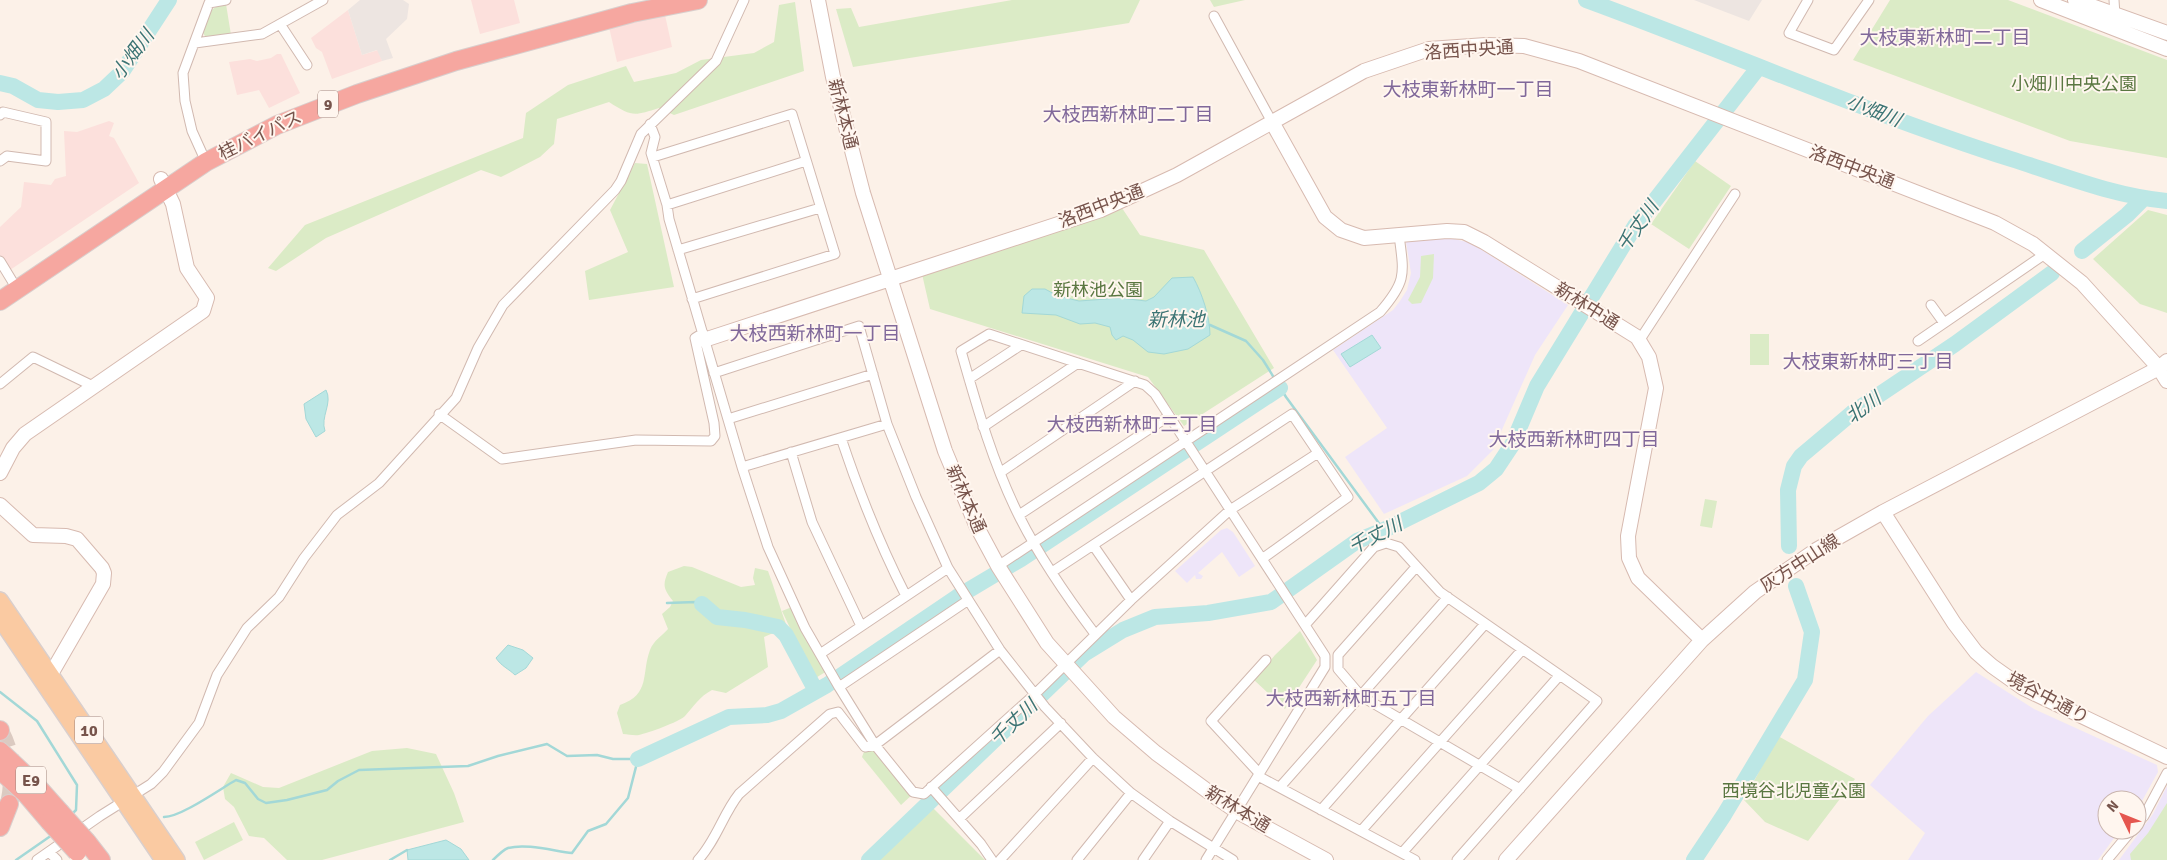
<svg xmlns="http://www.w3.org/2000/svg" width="2167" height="860" font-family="Signika,'Noto Sans JP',sans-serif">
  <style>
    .commercial { fill: #fce0dc }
    .industrial { fill: #ede5e1 }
    .education { fill: #eee5f9 }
    .green { fill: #dbebc6 }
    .water { fill: #bce7e5; stroke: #a3d8d7 }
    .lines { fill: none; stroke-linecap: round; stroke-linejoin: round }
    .stream { stroke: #a3d8d7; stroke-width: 2.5 }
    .river { stroke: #bce7e5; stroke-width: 16 }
    .highway-tunnel { stroke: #dbcac1; stroke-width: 18; stroke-dasharray: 18 9; stroke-linecap: butt }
    .street-casing { stroke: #d1b9b0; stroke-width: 11 }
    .secondary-casing { stroke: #d7bab0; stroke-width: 16 }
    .primary-casing { stroke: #d9cfcd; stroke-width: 18 }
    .highway-casing { stroke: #d9cfcd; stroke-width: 20 }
    .street { stroke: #fff; stroke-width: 9 }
    .secondary { stroke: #fff; stroke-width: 14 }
    .primary { stroke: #facaa2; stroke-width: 15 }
    .highway { stroke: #f6a7a0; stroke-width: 18 }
    .highway-bridge-casing { stroke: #d9cfcd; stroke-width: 20; stroke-linecap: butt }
    .highway-bridge { stroke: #f6a7a0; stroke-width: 18 }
    .labels { text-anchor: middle; stroke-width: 4; stroke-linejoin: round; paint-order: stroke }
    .shield { fill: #fff6ef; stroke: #a0857d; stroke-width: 1 }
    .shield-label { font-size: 16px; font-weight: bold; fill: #77544c }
    .street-label { font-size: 18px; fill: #77544c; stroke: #fff6ef }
    .park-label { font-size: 18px; fill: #5a7741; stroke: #fff6ef }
    .neighbourhood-label { font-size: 19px; fill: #80689a; stroke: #fff6ef }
    .water-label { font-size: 19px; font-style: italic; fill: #3c7474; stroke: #fff6ef }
  </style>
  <rect width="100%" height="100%" fill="#fcf1e8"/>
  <path class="commercial" d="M471,0H514L520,23L480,34Z
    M348,10L362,55L378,50L382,61L332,79L322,52L316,48L311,38Z
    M665,15L672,47L617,62L609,27Z
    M277,54H281L300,93L269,108L259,90L237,95L229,62L250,59L257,61L271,58Z
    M109,121L114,123L109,136L114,138L139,183L10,270L0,255V227L21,207L24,182L51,185L55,179L66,176L64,131L77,132Z"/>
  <path class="industrial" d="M360,0H403L409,4L407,19L386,39L393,58L382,61L377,50L362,55L348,10Z
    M1694,0H1762L1749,21Z"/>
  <path class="education" d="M1446,237L1471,243L1568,305L1535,355L1493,450L1467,476L1384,514L1345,457L1387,428L1333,350L1393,310L1400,301L1407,290L1411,273L1406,242Z
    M1227,528L1233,532L1255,566L1239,577L1222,552L1198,573L1203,576L1201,579H1196L1195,575L1187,583L1175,571L1221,530Z
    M1976,672L2034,709L2157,765L2158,772L2137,810V800H2107V830H2120L2098,860H1908L1925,833L1870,785L1928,716Z
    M2167,786V860H2119L2153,814Z"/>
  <path class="green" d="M1012,0H1140L1129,23L853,67L836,9L851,8L859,27Z
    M1210,0H1245L1214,7Z
    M1890,0H2008L2167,60V158L2070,141L1853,60Z
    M795,2L804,71L674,115L659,108C634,116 632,117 609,102L557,119L554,144L540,157L501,177L481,170L326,238L276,271L268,268L305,225L523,138L526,113L568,85L626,66L634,82L676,73L701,60L754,53L774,42L779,5Z
    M226,4L231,35L207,39L203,33C208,16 207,7 226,4Z
    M1695,161L1731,186L1689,249L1651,224Z
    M635,163L647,164L674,287L589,300L585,271L628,252L610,210Z
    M1122,208L1140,235L1204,250L1274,368L1184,426L1148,377L930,309L922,274Z
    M2148,210L2167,215V313L2140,304L2093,259Z
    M1434,254L1433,278L1421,303L1412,304L1408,300L1420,277L1421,256Z
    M1750,334H1769V365H1750Z
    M1705,499L1717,501L1712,528L1700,526Z
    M684,566L692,567L741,587L755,585L753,578L755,568L768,571C775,590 780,608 787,627L764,637L768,667L726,693L712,690C699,697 694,706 685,716C679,722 648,733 639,735C634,736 628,734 623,734L617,713L620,705C651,694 641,674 650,650C654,640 661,637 668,629L662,614L670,607L673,601C664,589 662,586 668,572Z
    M792,607L827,671L814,679L782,611Z
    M1300,631L1317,660L1285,709L1254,680L1275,655Z
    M1778,736L1855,779L1808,841L1765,822L1744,800Z
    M875,747L914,793L901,805L862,757L865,749Z
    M407,748L436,754L454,793L464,822L322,860H287L264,838L249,836L234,807L225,799L223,787L231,773L263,787L279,788L372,751Z
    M2167,803V860H2131L2130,854L2148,833Z
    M931,806L985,860H876Z
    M234,822L243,840L204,860L195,842Z"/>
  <path class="water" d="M1193,277C1202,293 1210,317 1210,335L1188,349L1164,354L1148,352L1133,340L1123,336L1116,340L1112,335L1110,327L1095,323L1080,324L1056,315L1022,313L1024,296L1032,289H1045L1058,296L1079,301L1120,298L1146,301L1154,297L1172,278Z
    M1372,335L1381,348L1350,367L1341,354Z
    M326,390C333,403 320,417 325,431L316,437L306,419L304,404Z
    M508,645L523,650L533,658L526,668L515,675C509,669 501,666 496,658Z
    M446,840L461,849L469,860H408L407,850Z"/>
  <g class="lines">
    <path class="stream" d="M1210,325L1246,341L1263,360L1286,397L1384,530
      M667,603L696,602L702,604
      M0,692L37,721L77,785L76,810L71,815
      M164,817C181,817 220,789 236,780L245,783L258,799L266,803L287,800L327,790L338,781L359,770L468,766L498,756L547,744L567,756L597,755L613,759H638L628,798L606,824L588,831L572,853C554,851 526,843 508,848C503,850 497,856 493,860
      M16,860L52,835
      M390,860L407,850"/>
    <path class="river" d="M1586,0C1728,52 1867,113 2011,159C2062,175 2113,196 2167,201
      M0,83L13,86L38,100L58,102L83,100L104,89L122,72L169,0
      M2082,251L2127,215L2143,199
      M1789,546L1788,490L1794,466L1801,456L1852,413L1955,344L2052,273
      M702,604L717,617L745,620L778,627L786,635L816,691
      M638,759L729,717L767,715L781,711L827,685L957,597L1021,559L1280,388
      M869,860L1084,654L1123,630L1155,617L1208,613L1271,602L1357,541L1384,530L1479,483L1496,469L1512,445L1537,386L1635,226L1758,68
      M1694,860L1724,815L1805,680L1812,632L1796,586"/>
    <path class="highway-tunnel" d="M0,731C12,754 15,778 9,804"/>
    <g class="street-casing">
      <path id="street" d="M1808,0L1789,33L1834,50L1869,0
        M2114,0L2115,15
        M1214,16L1272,122
        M280,24L307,65
        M195,43L262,34L323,0
        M0,115L3,112L46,122V161L7,156L0,161
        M650,124L655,137L651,153L667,205L669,219L742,467L768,547L805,628L839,687L875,745L913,792L924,794L1034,695L1131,600L1230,510L1318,453
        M653,157L792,114L835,254L692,299
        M206,162L192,131L185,101L183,73L209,3L226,0
        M667,205L806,161
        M678,250L820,208
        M0,261L17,289
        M1931,305L1944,323
        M1639,341L1735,194
        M1918,341L2045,254
        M714,373L859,326L887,424L916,497L948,568L1000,650L1045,707L1093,758L1131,793L1170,821L1233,860
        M969,379L1021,345
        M0,384L33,357L95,387
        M439,414L502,459L636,440L711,441L715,436L714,423L695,338L703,333
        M728,419L873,374
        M983,427L1078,363
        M841,438C859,492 880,545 906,596
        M791,452L812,522L861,626
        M742,467L887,424
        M1001,472L1135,381
        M1019,515L1169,416
        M1093,545L1131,600
        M998,566L1380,312C1407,281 1404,274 1399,235
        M1416,567L1338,655V669L1361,696L1520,789
        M1052,572L1292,414L1348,497L1262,559
        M1305,625L1374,547L1386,543L1399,547L1440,592L1597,701L1457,860
        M1095,634C1067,597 1040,558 1019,516C993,464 977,407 961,351L989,334L1145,385L1155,394L1325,656V667L1206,860
        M820,654L948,568
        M839,687L967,601
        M1259,773L1211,721L1266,660
        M1258,776L1415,860
        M931,787L981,844L992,860
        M1280,787L1448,597
        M1321,810L1485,624
        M959,819L1061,723
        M2137,824L2144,816L2167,773
        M1361,831L1522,650
        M49,852L57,860
        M1402,853L1559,676
        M37,860L100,816L151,784L163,772L199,723L217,675L247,628L279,597L304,558L337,515L379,483L456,398L478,348L503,305L615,190L621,181L641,134L716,61L744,0
        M698,860C716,841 723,814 739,794L830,714L838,712L865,747L875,745L1000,650
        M1000,860L1093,758
        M1077,860L1131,793
        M1143,860L1170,821
        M2107,860L2132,830"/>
    </g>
    <g class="secondary-casing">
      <path id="secondary" d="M818,0L833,77L863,193L945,451L976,525L998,566L1047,643L1114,717L1156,753L1217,798L1236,811L1326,860
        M2041,0L2167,49
        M2075,0L2167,33
        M1272,122L1325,217L1341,230L1364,238L1447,231L1464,232L1484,242L1637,337L1649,357L1656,388L1628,536L1629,558L1638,578L1702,640
        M704,340L1101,210L1177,175L1364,71L1429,49L1486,45L1524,46L1579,61L1995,223L2033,244L2082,283L2159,368L2167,381
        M0,473L13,448L25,434L203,311L207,298L187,268L173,204L161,179
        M0,505L33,535L66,536L77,539L102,568L104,573L103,584L51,674L42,679
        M1883,512L1954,623L1976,652L1992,666L2023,688L2167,757
        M1506,860L1702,640L1755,592L1816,550L1883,512L2159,368L2167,361"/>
    </g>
    <g class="primary-casing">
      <path id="primary" d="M0,600L177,860
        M0,619L163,860"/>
    </g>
    <g class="highway-casing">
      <path id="highway" d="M0,301L206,162L277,125L357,94L456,61L632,13L698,0
        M0,730V731
        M0,751L35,784L60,812
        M0,770L26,794L49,821
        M0,827L9,804
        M87,842L101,860"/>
    </g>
    <use href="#street" class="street"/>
    <use href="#secondary" class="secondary"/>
    <use href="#primary" class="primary"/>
    <use href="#highway" class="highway"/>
    <g class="highway-bridge-casing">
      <path id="highway-bridge" d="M60,812L87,842
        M49,821L77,852"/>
    </g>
    <use href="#highway-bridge" class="highway-bridge"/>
  </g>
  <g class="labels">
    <g class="shield">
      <rect x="318" y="90.5" width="20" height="27" rx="4"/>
      <rect x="75" y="716.5" width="28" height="27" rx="4"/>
      <rect x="16" y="766.5" width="30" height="27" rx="4"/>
    </g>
    <g class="shield-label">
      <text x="328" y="110">9</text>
      <text x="89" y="736">10</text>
      <text x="31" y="786">E9</text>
    </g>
    <g class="street-label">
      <text transform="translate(1469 50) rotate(-4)" y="6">洛西中央通</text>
      <text transform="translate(843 114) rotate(76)" y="6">新林本通</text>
      <text transform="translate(260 135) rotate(-26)" y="6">桂バイパス</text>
      <text transform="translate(1852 167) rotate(21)" y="6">洛西中央通</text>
      <text transform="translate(1101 206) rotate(-21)" y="6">洛西中央通</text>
      <text transform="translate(1587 306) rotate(32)" y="6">新林中通</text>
      <text transform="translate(966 499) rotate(66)" y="6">新林本通</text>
      <text transform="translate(1800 563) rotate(-33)" y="6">灰方中山線</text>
      <text transform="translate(2048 698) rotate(28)" y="6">境谷中通り</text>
      <text transform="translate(1238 809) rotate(31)" y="6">新林本通</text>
    </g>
    <g class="park-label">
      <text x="2074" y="90">小畑川中央公園</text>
      <text x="1098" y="296">新林池公園</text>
      <text x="1794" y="797">西境谷北児童公園</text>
    </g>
    <g class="neighbourhood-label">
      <text x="1945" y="44">大枝東新林町二丁目</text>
      <text x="1468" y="96">大枝東新林町一丁目</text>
      <text x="1128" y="121">大枝西新林町二丁目</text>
      <text x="815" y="340">大枝西新林町一丁目</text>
      <text x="1868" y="368">大枝東新林町三丁目</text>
      <text x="1132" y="431">大枝西新林町三丁目</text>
      <text x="1574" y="446">大枝西新林町四丁目</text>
      <text x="1351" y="705">大枝西新林町五丁目</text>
    </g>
    <g class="water-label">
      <text transform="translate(132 54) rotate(-53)" y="7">小畑川</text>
      <text transform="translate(1874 110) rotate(21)" y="7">小畑川</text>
      <text transform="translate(1637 226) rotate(-55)" y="7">千丈川</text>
      <text x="1176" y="326">新林池</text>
      <text transform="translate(1863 407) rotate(-36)" y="7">北川</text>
      <text transform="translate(1375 535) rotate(-27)" y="7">千丈川</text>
      <text transform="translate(1013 722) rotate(-44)" y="7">千丈川</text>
    </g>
  </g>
  <g transform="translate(2122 815) rotate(313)"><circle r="24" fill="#fff6ef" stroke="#c9b5ae"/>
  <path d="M0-4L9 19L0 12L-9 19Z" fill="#e5564f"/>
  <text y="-8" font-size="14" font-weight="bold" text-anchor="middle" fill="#77544c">N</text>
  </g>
</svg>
